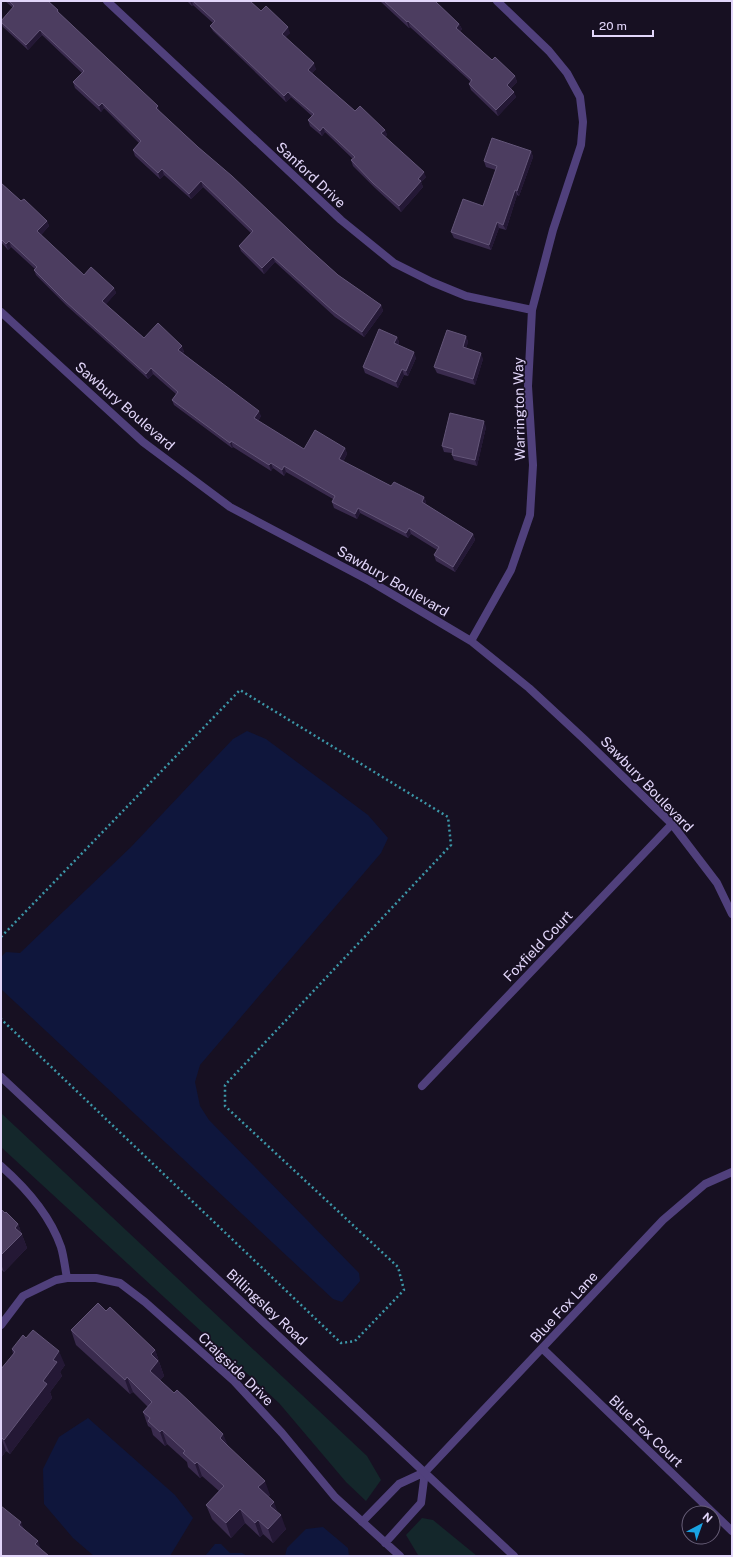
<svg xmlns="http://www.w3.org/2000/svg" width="733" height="1557" font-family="'Public Sans',sans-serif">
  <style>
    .green { fill: #14272b }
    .water { fill: #0f163c }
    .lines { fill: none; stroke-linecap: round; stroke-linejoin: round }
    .path { stroke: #3c97a8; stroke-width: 2.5; stroke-dasharray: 2 3; stroke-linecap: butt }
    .minor { stroke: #50407c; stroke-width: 8 }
    .tertiary { stroke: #50407c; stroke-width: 8 }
    .wall { fill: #3a2b4e }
    .shaded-wall { fill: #241835 }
    .building { fill: #4c3d60; stroke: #635578 }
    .labels { text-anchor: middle; stroke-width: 3.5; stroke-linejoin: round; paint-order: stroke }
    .street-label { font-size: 14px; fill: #e2d6fa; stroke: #171022 }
  </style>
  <rect width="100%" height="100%" fill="#171022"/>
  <path class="green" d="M1,1113L367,1456L381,1480L366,1501L346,1482L279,1403L1,1147Z
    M422,1518L433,1520L477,1556L418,1555L406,1535Z"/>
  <path class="water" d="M247,731L266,739L368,815L388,838L381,853L200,1065L195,1082L200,1106L209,1120L359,1273L360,1281L342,1302L333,1299L1,989V957L6,952L20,953L131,847L233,739Z
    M88,1418L175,1495L193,1518L170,1556H94L73,1538L44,1504L43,1469L59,1437Z
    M323,1527L348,1548L349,1556H285L287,1548L306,1529Z
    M215,1544H221L230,1553H242L247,1556H205Z"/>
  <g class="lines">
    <path class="path" d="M1,937L240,690L448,817L451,845L225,1085V1106L398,1267L404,1290L355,1341L341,1343L1,1019"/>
    <path class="minor" d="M107,1L341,220L394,263L432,282L466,296L532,310
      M1,312L143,442L230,507L370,581L471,641L529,688L584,739L672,824L717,883L732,914
      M471,641L511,570L530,515L533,465L528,386L532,310L553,230L581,145L583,122L580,97L567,73L549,51L497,1
      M422,1086L672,824
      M1,1166C26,1188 50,1215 61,1247C64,1257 65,1268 67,1278
      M1,1325L23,1296L56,1280L67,1278H96L120,1283L145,1302L234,1381L282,1433L335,1497L400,1556
      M543,1349L732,1531
      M362,1522L399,1484L425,1472L663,1220L705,1184L732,1172
      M385,1543L421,1503L425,1472"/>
    <path class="tertiary" d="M1,1077L514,1556"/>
  </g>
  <path class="wall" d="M5,1H48L58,10L59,13L160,112L308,248L338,275L381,305L383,311L364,337L335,317L275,262L264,274L241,251L239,246L251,233L203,187L191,199L164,175L160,179L135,156L133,150L139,143L104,108L101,112L75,88L73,82L82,73L42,35L28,50L3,27L1,21L13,8Z
    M187,1H250L261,11L290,33L285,37L316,69L312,73L355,111L385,130L387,135L385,137L426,177L421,182L423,187L401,212L375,188L353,166L351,160L353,159L325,132L322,136L310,126L308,120L312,116L291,97L286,102L213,31L210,26L213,23L193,5L192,6Z
    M381,1H435L459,24L462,29L460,31L492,60L515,76L517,82L511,88L516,97L498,116L471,90L469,84L471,82L410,27L409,28L381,2Z
    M531,151L533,157L519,196L517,195L506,230L499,228L491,250L454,238L451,232L483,206L496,170L486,167L484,161Z
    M1,183L21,201L47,221L49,226L41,235L84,275L114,288L116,293L105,304L144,338L184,351L183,353L261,416L258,421L304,449L345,448L347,454L343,462L391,486L424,497L426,502L425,504L473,534L475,540L455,572L436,561L434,555L437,550L411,534L408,538L360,513L357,519L334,508L332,502L333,499L286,472L284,476L273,468L271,471L233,447L232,448L174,405L172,400L176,394L153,374L148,379L67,306L36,275L34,270L35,269L11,247L8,250L1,242Z
    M466,336L468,342L466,348L483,359L475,385L437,373L434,367Z
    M397,337L399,342L398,345L416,358L408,376L404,375L398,388L365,373L363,367Z
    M486,427L477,466L454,460L452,455V453L444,452L442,446Z
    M1,1209L18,1224L27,1248L4,1272L1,1269Z
    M106,1311L155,1350L164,1376L160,1380L227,1445L270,1495L268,1497L277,1512L286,1529L273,1543L263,1534L260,1537L245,1523L231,1538L212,1519L206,1505L219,1491L202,1476L200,1478L188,1467L187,1462L167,1444L165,1446L153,1435L151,1428L148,1426L143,1412L148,1407L133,1392L130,1394L76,1345L71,1330Z
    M12,1349L65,1365L60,1372L62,1376L50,1392L52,1398L10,1454L6,1451L1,1458V1369L13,1354Z"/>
  <path class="shaded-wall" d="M190,1H192L193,5L192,6Z
    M408,21L410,27L409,28L407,22Z
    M459,24L462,29L458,33L456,28Z
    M288,27L290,33L284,39L282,34Z
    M40,30L42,35L28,50L26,45Z
    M314,63L316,69L310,75L308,70Z
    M515,76L517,82L509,90L507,85Z
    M288,92L291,97L286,102L284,96Z
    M514,92L516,97L498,116L496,110Z
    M102,103L104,108L101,112L99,106Z
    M158,106L160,112L156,108Z
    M323,127L325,132L322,136L320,131Z
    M385,130L387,135L383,139L381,133Z
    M531,151L533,157L519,196L517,191Z
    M162,169L164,175L160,179L158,173Z
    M424,172L426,177L421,182L423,187L401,212L399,206L418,179Z
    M201,181L203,187L191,199L189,194Z
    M515,190L517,195L506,230L503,225Z
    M47,221L49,226L39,237L37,231Z
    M497,222L499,228L491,250L489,245Z
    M9,241L11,247L8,250L6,244Z
    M273,257L275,262L264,274L262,268Z
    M114,288L116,293L104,307L102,301Z
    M381,305L383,311L364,337L362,332Z
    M466,336L468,342L465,353L463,347Z
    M397,337L399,342L396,349L394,343Z
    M182,346L184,351L180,355L178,350Z
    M414,352L416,358L408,376L406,371Z
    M481,353L483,359L475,385L473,379Z
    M151,368L153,374L148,379L146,374Z
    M402,369L404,375L398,388L396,382Z
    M259,411L261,416L256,424L254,418Z
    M484,421L486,427L477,466L475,460Z
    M231,441L233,447L232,448L230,443Z
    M345,448L347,454L341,465L339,459Z
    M271,463L273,468L271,471L269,465Z
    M284,466L286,472L284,476L282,470Z
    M424,497L426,502L424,508L422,502Z
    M358,508L360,513L357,519L355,514Z
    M409,528L411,534L408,538L406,533Z
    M473,534L475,540L455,572L453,567Z
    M18,1224L27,1248L4,1272L1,1264V1255L15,1228Z
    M155,1350L164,1376L155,1385L150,1371L151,1354Z
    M59,1351L65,1365L60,1372L62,1376L50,1392L52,1398L10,1454L4,1440L43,1381L53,1360Z
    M127,1377L133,1392L130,1394L125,1380Z
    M162,1430L167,1444L165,1446L160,1432Z
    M223,1434L229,1448L220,1438Z
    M1,1437L6,1451L1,1458Z
    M197,1462L202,1476L200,1478L195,1464Z
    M265,1481L270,1495L264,1502L258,1487Z
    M274,1502L279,1516L270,1506Z
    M240,1509L245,1523L231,1538L226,1523Z
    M281,1515L286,1529L273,1543L268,1529Z
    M258,1520L263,1534L260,1537L255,1523Z
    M21,1522L27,1537L19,1525Z
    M38,1541L43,1555L35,1544Z"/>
  <path class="building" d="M9,1H48L58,10L57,11L158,106L156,108L198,147L232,176L308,248L338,275L381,305L362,332L333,311L273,257L262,268L239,246L253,231L201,181L189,194L162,169L158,173L133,150L141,141L102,103L99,106L73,82L84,71L40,30L26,45L1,22V21L14,6Z
    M193,1H250L261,11L266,6L288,27L282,34L314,63L308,70L355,111L360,106L385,130L381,133L424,172L418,179L421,181L399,206L373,183L351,160L355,157L323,127L320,131L308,120L314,114L288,92L284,96L210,26L215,21Z
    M384,1H435L459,24L456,28L492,60L495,57L515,76L507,85L514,92L496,110L469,84L472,80L408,21L407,22Z
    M492,138L531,151L517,191L515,190L503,225L497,222L489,245L451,232L463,199L483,206L497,166L484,161Z
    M1,183L21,201L24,199L47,221L37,231L84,275L91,267L114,288L102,301L144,338L158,323L182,346L178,350L259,411L254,418L304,449L315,430L345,448L339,459L391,486L394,482L424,497L422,502L473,534L453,567L434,555L439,547L409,528L406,533L358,508L355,514L332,502L335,496L284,466L282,470L271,463L269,465L231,441L230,443L172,400L178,392L151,368L146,374L65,301L34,270L37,267L9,241L6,244L1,239Z
    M379,329L397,337L394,343L414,352L406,371L402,369L396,382L363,367Z
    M447,330L466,336L463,347L481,353L473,379L434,367Z
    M450,413L484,421L475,460L452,455L453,449L442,446Z
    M1,1209L5,1213L6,1212L18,1224L15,1228L22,1234L1,1255Z
    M98,1303L106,1311L110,1307L155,1350L151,1354L158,1361L150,1371L174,1393L177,1390L190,1402L223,1434L220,1438L227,1445L265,1481L258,1487L274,1502L270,1506L281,1515L268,1529L258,1520L255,1523L240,1509L226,1523L206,1505L224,1486L197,1462L195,1464L183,1453L185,1451L162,1430L160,1432L148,1421L150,1418L143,1412L152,1402L127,1377L125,1380L71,1330Z
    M33,1330L59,1351L53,1360L57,1362L43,1381L47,1384L4,1440L1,1437V1369L15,1352L12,1349L23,1335L26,1338Z
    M1,1506L21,1522L19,1525L38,1541L35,1544L49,1556H1Z"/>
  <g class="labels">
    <g class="street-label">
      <text transform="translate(311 175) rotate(43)" y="5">Sanford Drive</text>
      <text transform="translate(125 406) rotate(41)" y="5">Sawbury Boulevard</text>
      <text transform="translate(519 409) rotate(-91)" y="5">Warrington Way</text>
      <text transform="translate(393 581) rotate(30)" y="5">Sawbury Boulevard</text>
      <text transform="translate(647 784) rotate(46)" y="5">Sawbury Boulevard</text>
      <text transform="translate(538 946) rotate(-46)" y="5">Foxfield Court</text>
      <text transform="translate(267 1307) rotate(43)" y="5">Billingsley Road</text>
      <text transform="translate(564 1307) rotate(-47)" y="5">Blue Fox Lane</text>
      <text transform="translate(236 1369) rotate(44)" y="5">Craigside Drive</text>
      <text transform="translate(646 1431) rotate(44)" y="5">Blue Fox Court</text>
    </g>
  </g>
  <rect width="733" height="1557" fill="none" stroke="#e2d6fa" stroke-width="4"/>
  <g transform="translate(701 1525) rotate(41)"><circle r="19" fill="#171022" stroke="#685f78"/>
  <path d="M0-3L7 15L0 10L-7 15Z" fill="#19a3e3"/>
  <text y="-6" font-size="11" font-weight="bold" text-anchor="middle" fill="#e2d6fa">N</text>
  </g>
  <path d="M593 30v6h60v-6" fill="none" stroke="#e2d6fa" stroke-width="2"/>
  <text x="599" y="30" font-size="12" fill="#e2d6fa" stroke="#171022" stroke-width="3" paint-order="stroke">20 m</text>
</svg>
